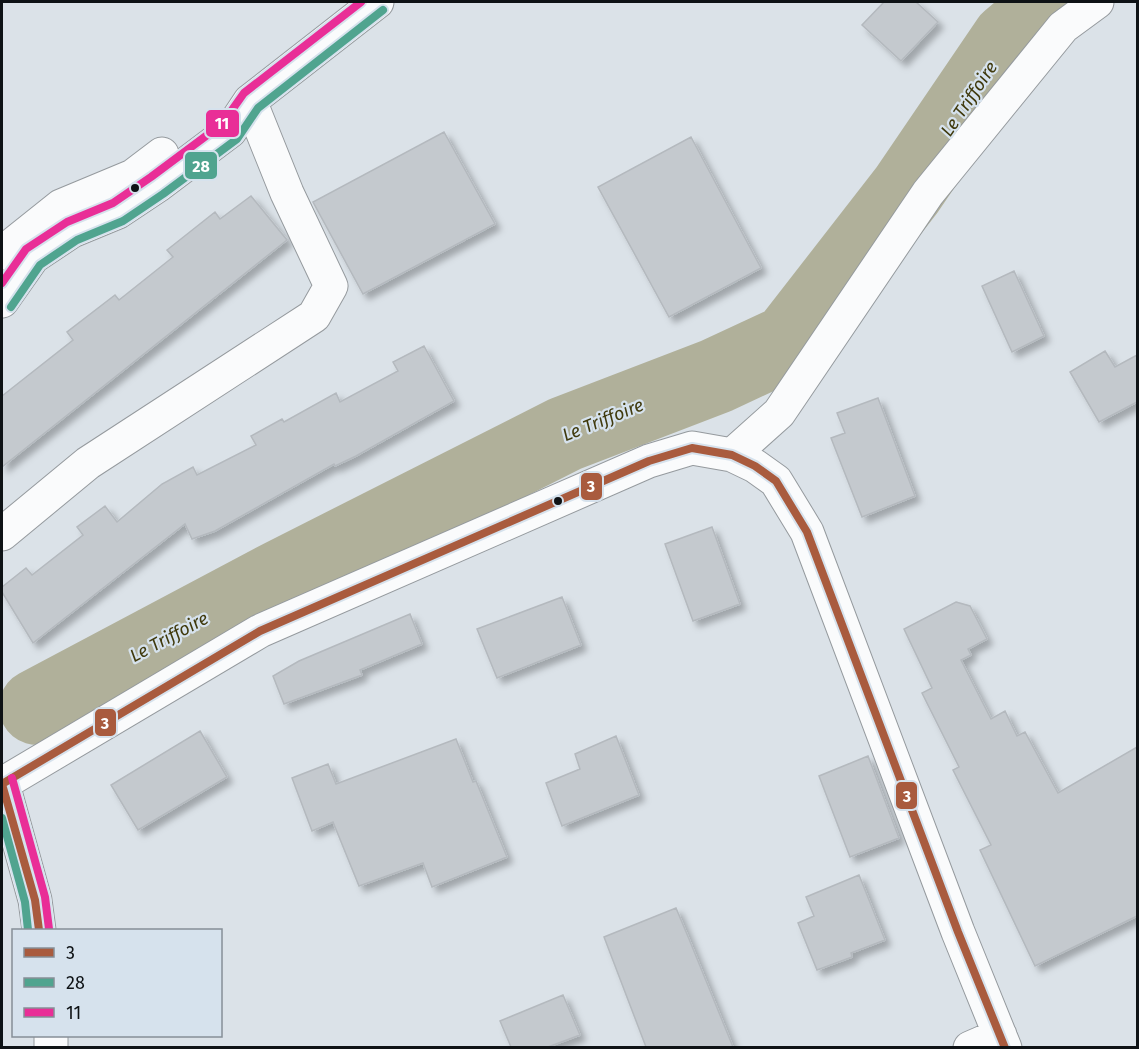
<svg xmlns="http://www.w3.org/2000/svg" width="1139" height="1049" font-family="'Fira Sans',sans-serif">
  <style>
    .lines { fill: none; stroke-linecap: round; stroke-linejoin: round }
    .river { stroke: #b0b09a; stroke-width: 76 }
    .building { fill: #c4c9ce; stroke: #b4b9be; stroke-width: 1.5; filter: url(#shadow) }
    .minor-casing { stroke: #959a9e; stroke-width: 35 }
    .minor { stroke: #fafbfc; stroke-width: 33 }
    .bus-1-casing { stroke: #d6e2ed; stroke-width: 12 }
    .bus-2-casing { stroke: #d6e2ed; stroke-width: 12 }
    .bus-3-casing { stroke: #d6e2ed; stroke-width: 12 }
    .bus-1 { stroke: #a95b3e; stroke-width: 8 }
    .bus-2 { stroke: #50a48f; stroke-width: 8 }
    .bus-3 { stroke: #e92e97; stroke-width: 8 }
    .bus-dot { fill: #0e1215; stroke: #d6e2ed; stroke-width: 2 }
    .labels { text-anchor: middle; stroke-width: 4.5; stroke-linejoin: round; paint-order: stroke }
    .water-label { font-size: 18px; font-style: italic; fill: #403a0d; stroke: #d6e2ed }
    .line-badge { stroke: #d6e2ed; stroke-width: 2 }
    .badge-label { font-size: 16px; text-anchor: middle; font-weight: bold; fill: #fff }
  </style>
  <defs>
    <filter id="shadow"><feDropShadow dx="5.5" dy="5.5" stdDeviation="3" flood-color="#0004"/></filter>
  </defs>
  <rect width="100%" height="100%" fill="#dbe2e8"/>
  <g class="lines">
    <path class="river" d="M37,707L282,577L565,434L716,376L789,342L907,190L1009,40L1054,2"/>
  </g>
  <path class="building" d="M884,2H916L938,22L901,61L862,25Z
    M444,132L495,224L363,294L313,202Z
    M691,137L761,268L669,317L598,187Z
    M251,196L287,240L2,467V396L73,340L67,332L115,295L119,300L173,257L167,250L215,212L220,219Z
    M1014,271L1044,336L1012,352L982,286Z
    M424,346L454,401L356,456L335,466L334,464L215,531L192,539L185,524L33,643L2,592V587L26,568L32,575L83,535L77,527L105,506L117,522L162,484L193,467L197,475L256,445L251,436L282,419L284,422L336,393L340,402L398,371L393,362Z
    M1105,351L1115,367L1137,355V402L1099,422L1070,372Z
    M878,398L915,496L862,517L831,438L845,433L837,413Z
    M712,527L740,604L693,621L665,544Z
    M562,597L581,645L497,678L477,629Z
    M956,602L970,606L987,639L968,649L971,655L961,660L991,719L1005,711L1017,736L1025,732L1058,793L1137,747V916L1035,966L980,850L991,845L953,770L959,767L922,693L932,688L904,629Z
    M410,614L422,644L360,670L362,675L284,704L273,676L299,661Z
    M200,731L227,777L138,830L111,785Z
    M616,736L639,795L562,826L546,783L580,769L575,754Z
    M456,739L473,782L476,781L507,857L432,887L423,863L359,886L333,822L312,831L292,778L328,764L336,784Z
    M868,756L899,838L850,857L819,776Z
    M859,875L885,940L851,953L852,957L817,970L798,923L814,916L806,897Z
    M676,908L689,939L733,1047H646L604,937Z
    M563,995L580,1035L548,1047H511L500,1021Z"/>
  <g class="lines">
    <g class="minor-casing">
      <path id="minor" d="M2,253L61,206L133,176L162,154
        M2,301L33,257L72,231L118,212L157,186L230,131L250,101L377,2
        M732,455L779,413L928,193L1063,27L1097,2
        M2,534L88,463L314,316L331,286L287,193L250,101
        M2,781L35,900L39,930
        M2,784L260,631L649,461L692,448L732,455L755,466L776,481L807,532L958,932L1005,1048
        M51,1036V1048
        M970,1048L1000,1035"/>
    </g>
    <use href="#minor" class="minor"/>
    <g class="bus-1-casing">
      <path id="bus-1" d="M39,930L35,900L2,784L260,631L649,461L692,448L732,455L755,466L776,481L807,532L958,932L1005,1048"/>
    </g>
    <g class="bus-2-casing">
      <path id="bus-2" d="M11,307L40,265L77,240L123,221L163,194L237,139L258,108L383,10
        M2,818L25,902L28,930"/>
    </g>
    <g class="bus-3-casing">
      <path id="bus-3" d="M2,283L26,249L67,222L113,203L151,177L222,124L244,93L361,2
        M12,778L45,897L49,929"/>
    </g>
    <use href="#bus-1" class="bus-1"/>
    <use href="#bus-2" class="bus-2"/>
    <use href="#bus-3" class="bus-3"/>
  </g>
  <g class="bus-dot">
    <circle cx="135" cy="188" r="5"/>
    <circle cx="558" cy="501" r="5"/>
  </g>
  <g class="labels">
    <g class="water-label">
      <text transform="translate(969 99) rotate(-56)" y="6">Le Triffoire</text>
      <text transform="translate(603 420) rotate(-22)" y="6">Le Triffoire</text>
      <text transform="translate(169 637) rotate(-28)" y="6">Le Triffoire</text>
    </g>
  </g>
  <g class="line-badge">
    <rect x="205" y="109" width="35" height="29" rx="6" fill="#e92e97"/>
    <rect x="184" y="151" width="34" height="29" rx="6" fill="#50a48f"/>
    <rect x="580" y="472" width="23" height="29" rx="6" fill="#a95b3e"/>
    <rect x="94" y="708" width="23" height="29" rx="6" fill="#a95b3e"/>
    <rect x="895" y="781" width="23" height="29" rx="6" fill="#a95b3e"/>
  </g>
  <g class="badge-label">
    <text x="222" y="129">11</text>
    <text x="201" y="172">28</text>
    <text x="591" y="492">3</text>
    <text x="105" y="729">3</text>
    <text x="907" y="802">3</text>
  </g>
  <rect width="1139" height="1049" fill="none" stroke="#0e1215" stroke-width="6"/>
  <rect x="12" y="929" width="210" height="108" fill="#d6e2ed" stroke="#868f97" stroke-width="1.5"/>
  <rect x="24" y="948" width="30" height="9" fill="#a95b3e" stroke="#868f97" stroke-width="1.5"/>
  <text x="66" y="959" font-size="18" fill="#0e1215">3</text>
  <rect x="24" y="978" width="30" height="9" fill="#50a48f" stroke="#868f97" stroke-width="1.5"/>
  <text x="66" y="989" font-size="18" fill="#0e1215">28</text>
  <rect x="24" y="1008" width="30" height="9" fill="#e92e97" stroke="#868f97" stroke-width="1.5"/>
  <text x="66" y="1019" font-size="18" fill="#0e1215">11</text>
</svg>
